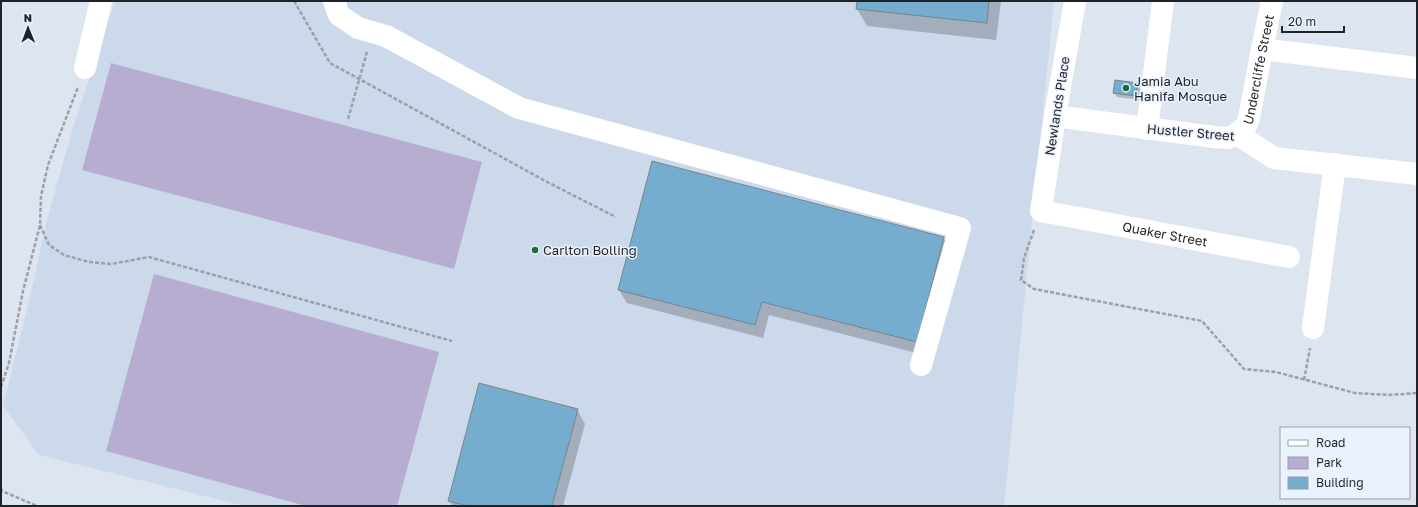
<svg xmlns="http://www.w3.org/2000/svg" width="1418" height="507" font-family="'Golos Text',sans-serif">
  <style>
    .built { fill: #ccd9eb }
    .green { fill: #b7add1 }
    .shadow { fill: #0003 }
    .building { fill: #76adce; stroke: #78848b }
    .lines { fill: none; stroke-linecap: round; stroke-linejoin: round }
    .path { stroke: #9aa0a9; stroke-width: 2.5; stroke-dasharray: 4 2; stroke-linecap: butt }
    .minor { stroke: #fff; stroke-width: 22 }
    .poi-dot { fill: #1a6a3a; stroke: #eaf2fe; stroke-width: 1.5 }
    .labels { text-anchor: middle; stroke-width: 3; stroke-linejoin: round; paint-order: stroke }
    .street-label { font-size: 13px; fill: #1f2226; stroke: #eaf2fe }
    .poi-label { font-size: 13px; fill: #1f2226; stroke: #eaf2fe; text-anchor: start }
  </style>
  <rect width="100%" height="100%" fill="#dde5f1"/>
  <path class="built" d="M115,1H1054L1004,506H245L39,455L3,406L35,276L46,223L72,131Z"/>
  <path class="green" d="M111,63L482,162L454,269L82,170Z
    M154,274L439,352L397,506H306L106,451Z"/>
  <path class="shadow" d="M858,1H1001L996,40L867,26L857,9Z
    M1138,84L1140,88L1139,100L1117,97L1114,93Z
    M943,237L951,251L924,355L769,315L763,338L627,303L619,290Z
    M577,410L585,424L563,506H452L449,500Z"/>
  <path class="building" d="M857,1H989L987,23L856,9Z
    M1115,80L1138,83L1136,96L1113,93Z
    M652,161L944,237L917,342L762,302L755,325L618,290Z
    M479,383L578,409L552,506H468L448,501Z"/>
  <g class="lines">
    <path class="path" d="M294,1L330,63L549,183L616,217
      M348,119L367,52
      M40,225L49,245L64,255L89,262L111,264L149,257L452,341
      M1034,230L1024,258L1021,280L1034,289L1202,321L1244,369L1276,372L1355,393L1389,395L1417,393
      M1304,380L1310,348
      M1,387L9,363L23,291L40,225L41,196L48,165L78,87
      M1,488L2,491L37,506"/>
    <g class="minor">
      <path d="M334,1L339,15L358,28L386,36L519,108L960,228L921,365"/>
      <path id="s1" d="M1075,1L1055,116L1041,211L1289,257"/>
      <path d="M1262,49L1417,68"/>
      <path d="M85,68L101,1"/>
      <path d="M1055,116L1214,137L1228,138L1237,134L1274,158L1417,174"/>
      <path d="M1147,129L1163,1"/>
      <path id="s2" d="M1237,134L1246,126L1249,118L1262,49L1272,1"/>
      <path d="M1313,328L1335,164"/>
    </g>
  </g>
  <g class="poi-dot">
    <circle cx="1126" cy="88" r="4"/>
    <circle cx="535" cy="250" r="4"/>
  </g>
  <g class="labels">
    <g class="street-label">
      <text dy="5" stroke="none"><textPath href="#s2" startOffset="70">Undercliffe Street</textPath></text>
      <text transform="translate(1057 106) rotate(-81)" y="5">Newlands Place</text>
      <text transform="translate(1191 132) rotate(5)" y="5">Hustler Street</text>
      <text dy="5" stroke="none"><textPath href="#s1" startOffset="339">Quaker Street</textPath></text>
    </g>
    <g class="poi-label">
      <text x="1134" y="86">Jamia Abu<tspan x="1134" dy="15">Hanifa Mosque</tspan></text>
      <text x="543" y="255">Carlton Bolling</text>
    </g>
  </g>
  <rect width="1418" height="507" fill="none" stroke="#1f2226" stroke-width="4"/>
  <rect x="1280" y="427" width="130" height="72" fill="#eaf2fe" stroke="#999fa8"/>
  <rect x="1288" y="440" width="20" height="6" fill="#ffffff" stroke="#999fa8"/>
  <text x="1316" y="447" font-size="12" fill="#1f2226">Road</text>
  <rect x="1288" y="457" width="20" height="12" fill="#b7add1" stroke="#999fa8"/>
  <text x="1316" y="467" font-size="12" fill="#1f2226">Park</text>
  <rect x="1288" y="477" width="20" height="12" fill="#76adce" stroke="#999fa8"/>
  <text x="1316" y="487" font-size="12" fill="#1f2226">Building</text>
  <g transform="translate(28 28) rotate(359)" stroke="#eaf2fe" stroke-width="3" paint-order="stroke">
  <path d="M0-3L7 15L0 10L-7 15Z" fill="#1f2226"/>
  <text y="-6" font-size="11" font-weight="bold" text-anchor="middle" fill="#1f2226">N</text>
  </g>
  <path d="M1282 26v6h62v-6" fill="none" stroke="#1f2226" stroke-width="2"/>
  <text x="1288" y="26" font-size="12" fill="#1f2226" stroke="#eaf2fe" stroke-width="3" paint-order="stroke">20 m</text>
</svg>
